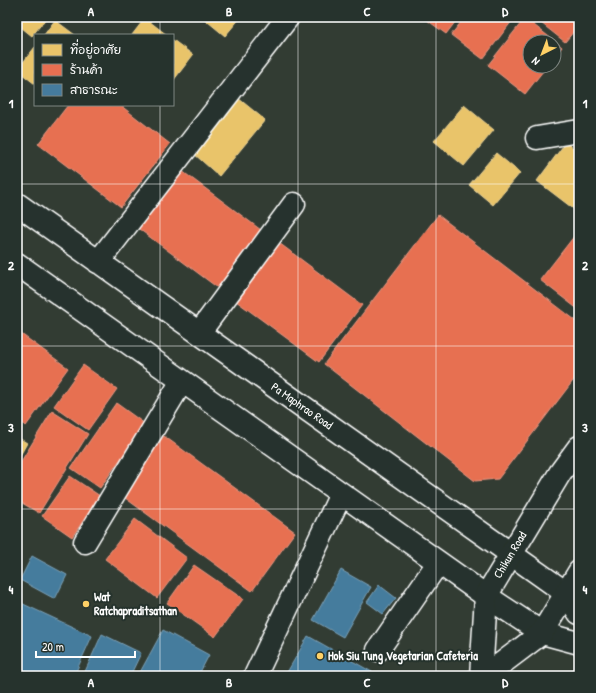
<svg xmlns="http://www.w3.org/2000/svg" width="596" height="693" font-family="'Patrick Hand','Playpen Sans Thai',sans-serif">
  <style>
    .homes { fill: #e9c46a; stroke: #f0d697 }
    .shops { fill: #e76f51; stroke: #ee9a85 }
    .public { fill: #457b9d; stroke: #7da3ba }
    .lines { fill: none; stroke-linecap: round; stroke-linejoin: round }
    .minor-casing { stroke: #fff; stroke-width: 25 }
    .major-casing { stroke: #fff; stroke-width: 25 }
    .minor { stroke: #26332d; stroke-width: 22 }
    .major { stroke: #26332d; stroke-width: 22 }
    .grid { fill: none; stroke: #fff; stroke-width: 1; stroke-opacity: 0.55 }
    .poi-dot { fill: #ffd166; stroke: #26332d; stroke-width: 1.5 }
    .labels { text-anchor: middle; stroke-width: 4; stroke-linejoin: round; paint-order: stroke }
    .street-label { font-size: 12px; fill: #fff; stroke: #26332d }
    .poi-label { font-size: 12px; font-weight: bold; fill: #fff; stroke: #26332d; text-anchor: start }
    .neatline { fill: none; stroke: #fff; stroke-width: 1.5 }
    .grid-label { font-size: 13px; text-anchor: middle; font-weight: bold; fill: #fff }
  </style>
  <rect width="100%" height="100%" fill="#323c33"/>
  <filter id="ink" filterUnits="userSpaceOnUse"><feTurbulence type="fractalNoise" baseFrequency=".025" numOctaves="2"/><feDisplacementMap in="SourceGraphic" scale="8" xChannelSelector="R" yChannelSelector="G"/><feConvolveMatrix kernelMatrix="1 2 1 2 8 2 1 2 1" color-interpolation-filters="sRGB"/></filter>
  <g filter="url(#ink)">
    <path class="homes" d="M17,17H47L32,36L17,24Z
      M202,17H241L225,36Z
      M145,18L167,35H132Z
      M55,20L75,35H44Z
      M173,40L193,55L173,81Z
      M35,47V84L17,70Z
      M238,98L265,120L219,176L193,153Z
      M464,105L494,130L464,166L434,141Z
      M566,142L579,153V205L575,210L537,181Z
      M496,153L520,173L493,205L469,185Z
      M17,437L27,443L17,461Z"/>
    <path class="shops" d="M423,17H459L446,34Z
      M465,17H515L483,59L451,35Z
      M538,17H579V25L565,42L536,19Z
      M525,18L562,47L554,58V42H530V66H547L525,94L488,65Z
      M68,105H120L170,144L121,207L38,144Z
      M178,168L265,233L222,291L135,226Z
      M438,215L579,323V373L498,479L475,481L324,364Z
      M579,230V310L540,280Z
      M275,240L362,305L319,362L232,298Z
      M17,331L68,368L26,426L17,419Z
      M83,365L117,389L88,430L54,406Z
      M116,403L145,424L100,488L71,468Z
      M52,411L88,434L39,513L17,500V468Z
      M164,436L295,532L252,591L121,495Z
      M70,476L100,496L72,537L42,516Z
      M17,509L21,512L17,518Z
      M135,519L187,558L157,598L105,559Z
      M194,565L243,599L215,637L167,603Z"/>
    <path class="public" d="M32,556L67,575L55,599L20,580Z
      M341,570L371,587L343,637L313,620Z
      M379,585L396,598L383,614L367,602Z
      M21,603L92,636L74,676H17V612Z
      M163,630L209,655L198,676H138Z
      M102,634L141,653L130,676H83Z
      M308,636L379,676H285Z"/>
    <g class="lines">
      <g class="minor-casing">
        <path id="minor" d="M537,138L579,131
          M17,204L566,593L579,613
          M98,262L288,17
          M17,264L486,596L542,633L579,643
          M199,333L294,204
          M85,542L182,381
          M378,650L438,563
          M255,676L341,494"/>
      </g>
      <g class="major-casing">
        <path id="major" d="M481,676L486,596L560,473L579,447
          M485,676L542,633L579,572"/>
      </g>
      <use href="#minor" class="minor"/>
      <use href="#major" class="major"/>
    </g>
  </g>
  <path class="grid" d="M160,17V35M298,17V676M436,17V676M160,105V676M17,184H579M17,346H579M17,509H579"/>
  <g class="poi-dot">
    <circle cx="86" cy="604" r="4"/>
    <circle cx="320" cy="656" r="4"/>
  </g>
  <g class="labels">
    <g class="street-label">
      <text transform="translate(302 406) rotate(35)" y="4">Pa Maphrao Road</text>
      <text transform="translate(510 555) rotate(-59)" y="4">Chikun Road</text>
    </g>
    <g class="poi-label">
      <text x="94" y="601">Wat<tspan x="94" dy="14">Ratchapraditsathan</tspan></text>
      <text x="328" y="660">Hok Siu Tung Vegetarian Cafeteria</text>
    </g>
  </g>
  <rect width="596" height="693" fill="none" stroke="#26332d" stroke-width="44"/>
  <rect x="34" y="34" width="140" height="72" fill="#26332d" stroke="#7d8581"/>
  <rect x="42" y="44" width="20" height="12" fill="#e9c46a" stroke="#7d8581"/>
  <text x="70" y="54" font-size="12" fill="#ffffff">ที่อยู่อาศัย</text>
  <rect x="42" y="64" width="20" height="12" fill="#e76f51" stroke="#7d8581"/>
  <text x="70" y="74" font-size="12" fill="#ffffff">ร้านค้า</text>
  <rect x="42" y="84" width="20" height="12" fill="#457b9d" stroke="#7d8581"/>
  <text x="70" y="94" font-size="12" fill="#ffffff">สาธารณะ</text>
  <g transform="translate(542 54) rotate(222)"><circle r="19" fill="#26332d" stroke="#7d8581"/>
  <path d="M0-3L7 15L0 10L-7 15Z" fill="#ffd166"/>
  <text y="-6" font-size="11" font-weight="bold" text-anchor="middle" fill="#ffffff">N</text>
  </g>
  <path d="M36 651v6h99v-6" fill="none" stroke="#ffffff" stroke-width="2"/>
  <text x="42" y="651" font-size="12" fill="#ffffff" stroke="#26332d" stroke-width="3" paint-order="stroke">20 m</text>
  <rect x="22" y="22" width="552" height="649" class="neatline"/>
  <g class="grid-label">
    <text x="91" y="16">A</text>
    <text x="229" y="16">B</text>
    <text x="367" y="16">C</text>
    <text x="505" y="16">D</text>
    <text x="11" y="108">1</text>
    <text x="585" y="108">1</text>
    <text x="11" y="270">2</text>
    <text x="585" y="270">2</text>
    <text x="11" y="432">3</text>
    <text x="585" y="432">3</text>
    <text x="11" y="594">4</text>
    <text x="585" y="594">4</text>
    <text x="91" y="687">A</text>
    <text x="229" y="687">B</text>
    <text x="367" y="687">C</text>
    <text x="505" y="687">D</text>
  </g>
</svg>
